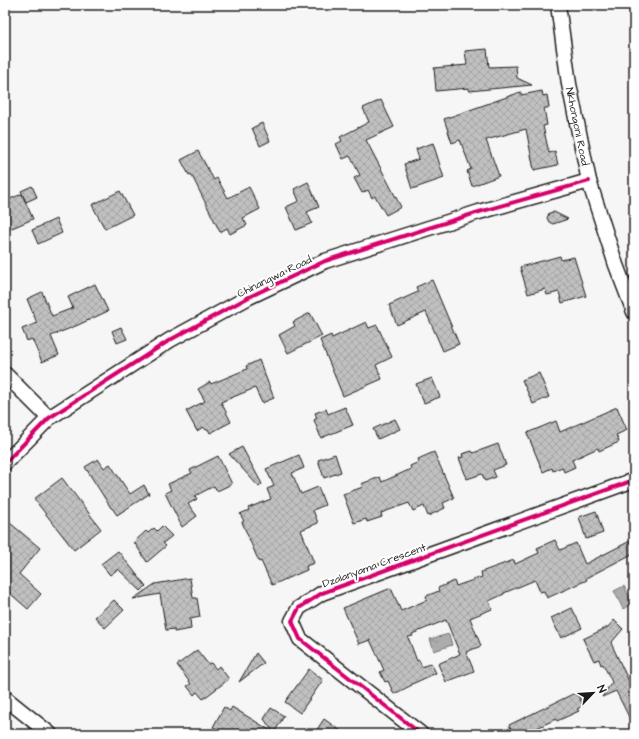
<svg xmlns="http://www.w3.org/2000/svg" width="639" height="739" font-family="'Architects Daughter',sans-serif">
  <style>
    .water { fill: url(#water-ripples); stroke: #727272 }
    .building { fill: url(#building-cross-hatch); stroke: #1c1c1c }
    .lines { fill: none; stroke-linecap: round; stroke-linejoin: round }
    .minor-casing { stroke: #1c1c1c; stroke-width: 17 }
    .minor { stroke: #fff; stroke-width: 14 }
    .cycleway-casing { stroke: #fff; stroke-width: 6 }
    .cycleway { stroke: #d6006c; stroke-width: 4 }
    .labels { text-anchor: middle; stroke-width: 4; stroke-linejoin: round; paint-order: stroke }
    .street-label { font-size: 11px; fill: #1c1c1c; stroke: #fff }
  </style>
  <defs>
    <pattern id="water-ripples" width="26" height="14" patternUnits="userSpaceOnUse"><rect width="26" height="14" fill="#acacac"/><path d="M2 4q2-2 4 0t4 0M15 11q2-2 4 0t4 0" fill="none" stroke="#939393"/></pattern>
    <pattern id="building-cross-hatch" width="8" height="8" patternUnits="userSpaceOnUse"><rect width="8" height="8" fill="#c0c0c0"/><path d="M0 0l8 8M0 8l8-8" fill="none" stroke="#a4a4a4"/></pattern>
  </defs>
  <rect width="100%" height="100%" fill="#f6f6f6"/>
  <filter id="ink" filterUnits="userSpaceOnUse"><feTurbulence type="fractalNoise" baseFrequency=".025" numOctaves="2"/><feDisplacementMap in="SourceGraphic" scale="8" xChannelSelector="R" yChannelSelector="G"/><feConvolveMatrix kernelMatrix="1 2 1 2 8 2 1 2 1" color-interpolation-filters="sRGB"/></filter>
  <g filter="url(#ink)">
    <path class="water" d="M624,586L633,604L623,609L614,591Z
      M449,634L452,645L434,651L430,639Z"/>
    <path class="building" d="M487,49L489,67L516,66L517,78L532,85L469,91V88L436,91L434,68L467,65L465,51Z
      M542,91L543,96L547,95L549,108H544L547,125L543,126L549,153L555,151L558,165L534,170L526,129L486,140L499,176L472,186L467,171L471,169L460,140L452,143L444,119L521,92V95Z
      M381,100L394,127L366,140L401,207L386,215L375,196L372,198L368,190L362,193L354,178L360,175L350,156L343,159L336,144L342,141L340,137L369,122L363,108Z
      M262,123L270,141L260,146L252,128Z
      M433,143L444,178L412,189L404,164L419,159L416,149Z
      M198,151L214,180L217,178L228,198L249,187L260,209L243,218L247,225L230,234L227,228L220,232L191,174L189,175L181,160Z
      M308,182L319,207L307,212L312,223L296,230L286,207L299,201L294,189Z
      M32,186L37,197L26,202L21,191Z
      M120,191L133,215L105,229L92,205Z
      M22,194L33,219L5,231V201Z
      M554,212L568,219L553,224L549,222L547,218L549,213Z
      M56,219L62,233L38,244L32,230Z
      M560,256L561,260L574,257L586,296L562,303L559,292L547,295L545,289L528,294L520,267Z
      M432,280L459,344L443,351L426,312L397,325L389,305L418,292L416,287Z
      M95,284L108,311L78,325L51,336L59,355L42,362L32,339L27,341L22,329L37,323L27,299L42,292L52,316L73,308L68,297Z
      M310,313L322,336L288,353L279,335L295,326L293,322Z
      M366,322L369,328L377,325L392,357L376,365L382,379L343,396L320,340L331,335L332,338Z
      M121,327L127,339L117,343L112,331Z
      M259,360L274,398L262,403L255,388L221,402L231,422L210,433L208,429L206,430L203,427L197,431L186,411L205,401L198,389L210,382L211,384L247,369L246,366Z
      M539,373L549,397L533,404L522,380Z
      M432,378L440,397L424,403L416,384Z
      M345,407L353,425L321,438L314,420L317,418L315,413L326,409L328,414Z
      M617,407L627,430L616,435L619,442L599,451L598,448L572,460L575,467L564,472L562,467L553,471L552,468L543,472L527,433L556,421L560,432Z
      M395,419L400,429L378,439L373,429Z
      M498,444L506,465L493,470L496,477L485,481L482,474L467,479L459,458L463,457L462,454L472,451L473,453Z
      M242,447L262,484L259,487L229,454Z
      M434,452L454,498L443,503L445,508L428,516L424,506L413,511L409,503L381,513L382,517L367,522L366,519L354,523L343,494L363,487L361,484L380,477L382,482L411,469L410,466L419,462L418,459Z
      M335,454L341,472L324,478L318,460Z
      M299,455L304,468L292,473L301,494L318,487L325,505L313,510L318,523L301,530L314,563L306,566L307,570L272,585L261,561L259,562L242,522L244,521L240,514L249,510L248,508L271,499L267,489L274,486L266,469Z
      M218,456L232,484L217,491L214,486L195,496L197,499L188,504L197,516L182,527L165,493L171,490L168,484L192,473L190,470Z
      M98,459L104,468L110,464L130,494L144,485L149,494L117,515L112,508H111L85,467Z
      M62,478L101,529L74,550L34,499Z
      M596,511L603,533L586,539L579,517Z
      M10,523L40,548L19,574L41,594L28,609L5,589V529Z
      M162,526L172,536L163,543L166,546L147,562L134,542L146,531L148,533L154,528L157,531Z
      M634,539V553L586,578L587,580L547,598L544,591L540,592L535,580L504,593V594L489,601L492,609L470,618L481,646L466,652L474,671L446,682L438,664L460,654L446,620L412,634L413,636L408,637L417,661L419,660L422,667L431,663L436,673L412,684V685L394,694L388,681L385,682L380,672L384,670L370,640L359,644L343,608L391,588L401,611L427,600L426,596L439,591L438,588L454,581L456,586L482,577L481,572L514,560L515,564L539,553L537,548L555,540L560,550L576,543L585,564Z
      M118,551L146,586L141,591L118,569L110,575L101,564Z
      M190,578L193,598H197L200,617L190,619L191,629L174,632V629L166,630L160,594L133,599L155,584Z
      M114,600L124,610L105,628L95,617Z
      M572,608L582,628L561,638L551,618Z
      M614,620L623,629L611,643L631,686L634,684V727L616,691L602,697L612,682L603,664L601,665L599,659L594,661L583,639L608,627Z
      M197,650L208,664L211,663L216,669L219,666L229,679L203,699L197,692L194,695L187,686L191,684L177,665Z
      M256,653L264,663L239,682Z
      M309,669L323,680L300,713L285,702Z
      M577,692L583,706L577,709L579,711L557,721L556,719L537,728L539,731L532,734H514L509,725Z
      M224,707L230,711L232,707L276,734H225L213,727Z
      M271,708L284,716L274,733L264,719Z
      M324,719L345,734H314Z"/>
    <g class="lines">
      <g class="minor-casing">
        <g id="minor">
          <path id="s1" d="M558,5L569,84L589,181L616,265L634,312"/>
          <path d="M5,374L49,418"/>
          <path d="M5,463L49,418L170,340L249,297L325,261L479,212L589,181"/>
          <path d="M5,698L50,734"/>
          <path d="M421,734L300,639L292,621L299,608L322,593L634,480"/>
        </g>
      </g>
      <use href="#minor" class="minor"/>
      <g class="cycleway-casing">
        <path id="cycleway" d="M5,463L49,418L170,340L249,297L325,261L479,212L589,181
          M421,734L300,639L292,621L299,608L322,593L634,480"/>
      </g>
      <use href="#cycleway" class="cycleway"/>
    </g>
  </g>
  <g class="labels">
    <g class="street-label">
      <text dy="4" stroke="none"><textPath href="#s1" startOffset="123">Nkhongoni Road</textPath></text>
      <text transform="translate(274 276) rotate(-26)" y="4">Chinangwa Road</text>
      <text transform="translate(374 565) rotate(-20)" y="4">Dzalanyama Crescent</text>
    </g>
  </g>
  <rect width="639" height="739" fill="none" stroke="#fff" stroke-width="20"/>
  <rect x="10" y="10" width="619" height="719" fill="none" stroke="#1c1c1c" stroke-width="1.5" filter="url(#ink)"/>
  <g transform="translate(593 693) rotate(65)" stroke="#ffffff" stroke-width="3" paint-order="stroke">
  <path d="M0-3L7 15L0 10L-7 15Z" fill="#1c1c1c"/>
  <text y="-6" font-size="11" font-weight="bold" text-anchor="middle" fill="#1c1c1c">N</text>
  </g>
</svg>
